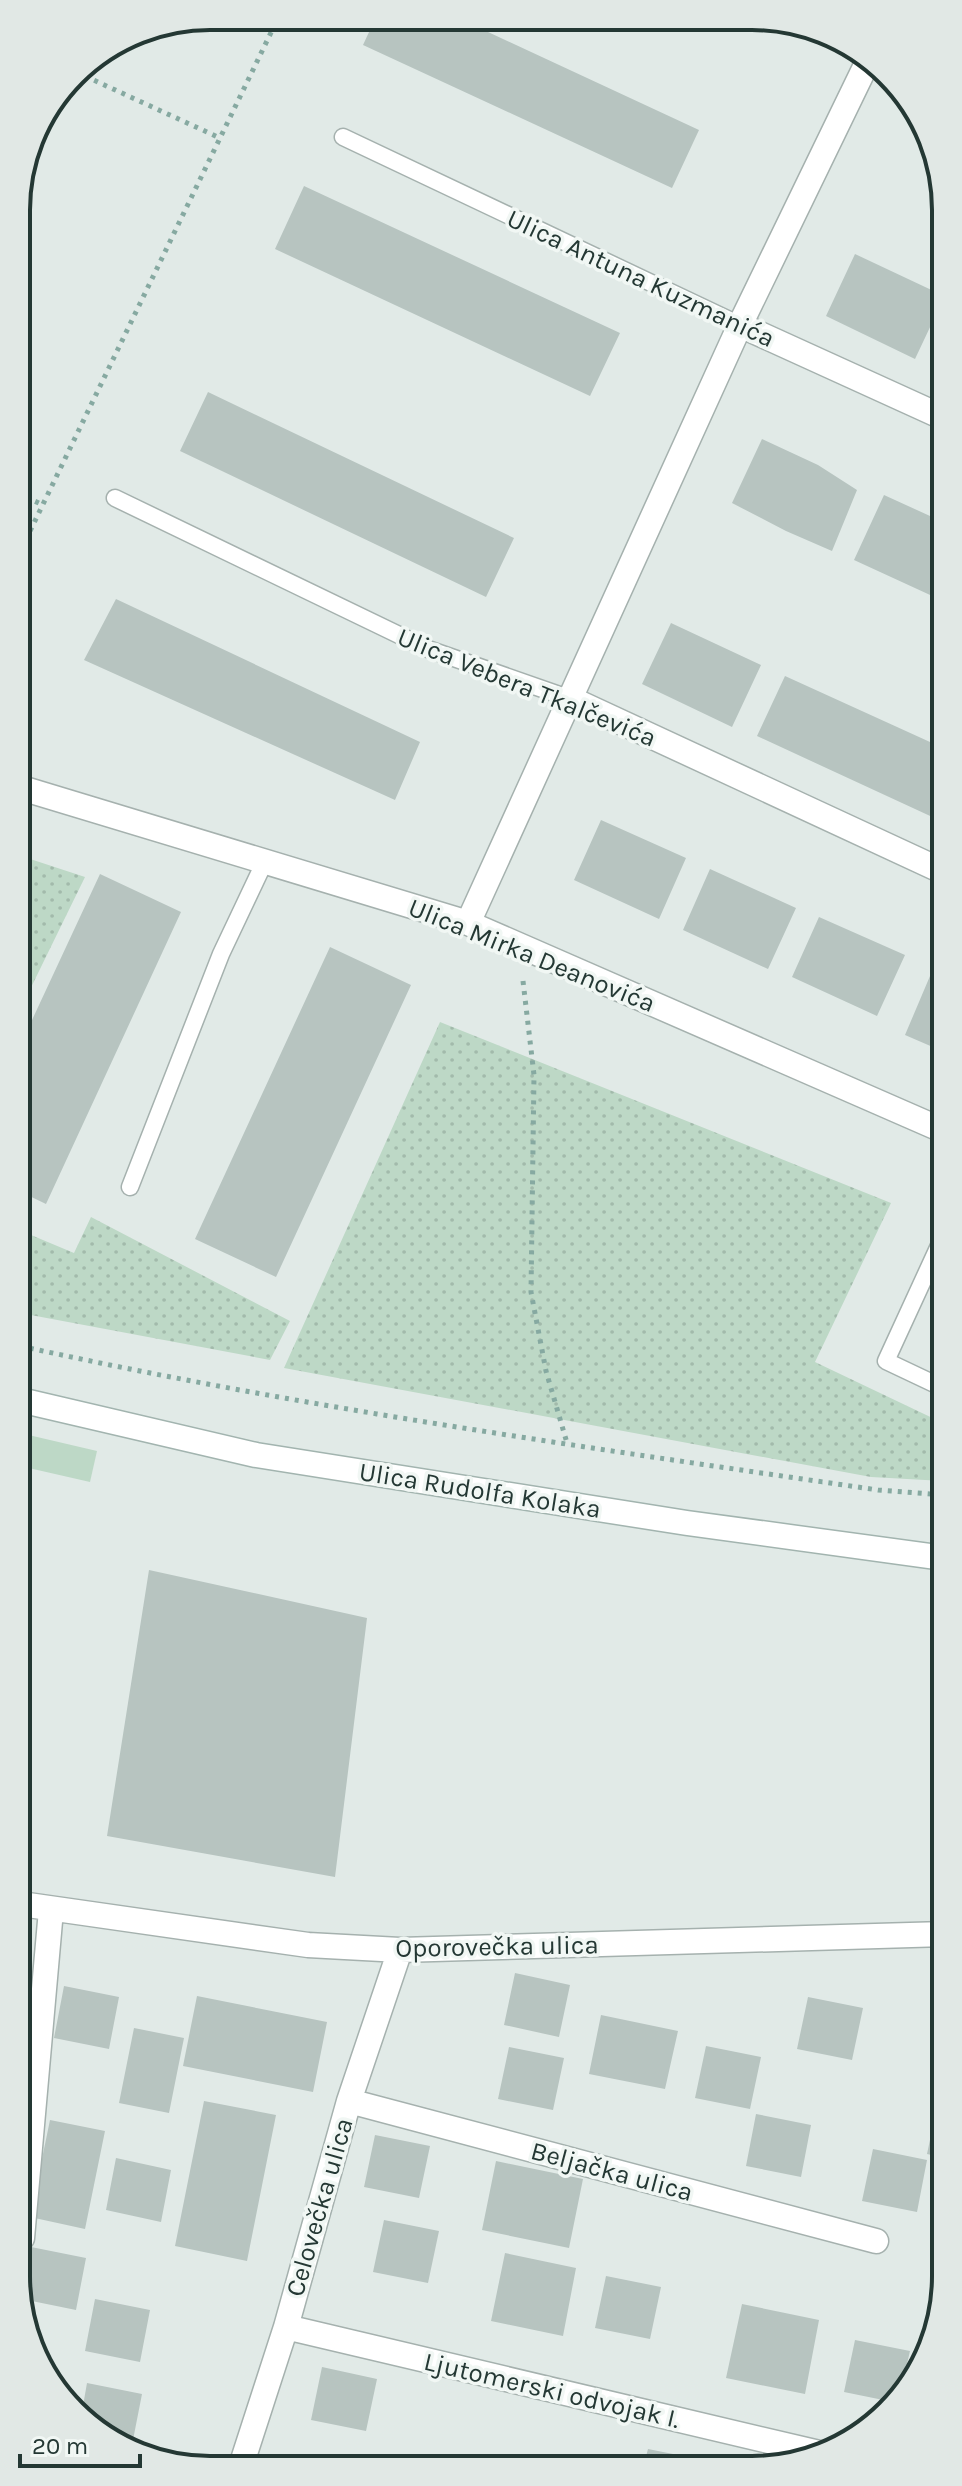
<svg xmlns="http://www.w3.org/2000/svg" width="962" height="2486" font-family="Karla,sans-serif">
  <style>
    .grass { fill: #bdd8c6 }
    .park { fill: url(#park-dots) }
    .building { fill: #b7c4c0 }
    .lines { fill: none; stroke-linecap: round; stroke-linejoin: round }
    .lane-casing { stroke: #a5b1ae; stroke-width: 19 }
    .street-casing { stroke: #a5b1ae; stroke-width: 27 }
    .secondary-casing { stroke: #a2b4af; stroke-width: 27 }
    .path { stroke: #86a9a1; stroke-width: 5; stroke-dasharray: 4 6; stroke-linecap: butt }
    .lane { stroke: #fff; stroke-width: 16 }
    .street { stroke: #fff; stroke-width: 24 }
    .secondary { stroke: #fff; stroke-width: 24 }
    .labels { text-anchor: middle; stroke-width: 7; stroke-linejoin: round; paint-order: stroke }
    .street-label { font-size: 26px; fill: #243834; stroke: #f1f7f4 }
    .rim { fill: none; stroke: #243834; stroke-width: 4 }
  </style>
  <defs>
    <pattern id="park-dots" width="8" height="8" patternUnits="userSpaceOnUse" patternTransform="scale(2)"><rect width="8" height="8" fill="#bdd8c6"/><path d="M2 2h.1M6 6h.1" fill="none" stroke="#a2baab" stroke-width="1.8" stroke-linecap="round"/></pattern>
  </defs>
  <rect width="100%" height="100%" fill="#e1eae7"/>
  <path class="grass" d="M20,1433L97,1451L90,1482L20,1466Z"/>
  <path class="park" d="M18,855L85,877L19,1012Z
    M440,1022L891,1203L815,1362L943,1423V1481L871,1477L284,1368Z
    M91,1217L290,1321L270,1360L20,1313L19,1230L74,1253Z"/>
  <path class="building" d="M376,17L458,18L699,130L672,188L363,45Z
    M39,120L49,125L21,185L36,124Z
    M304,186L620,333L590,396L275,249Z
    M855,254L940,294V306L915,359L826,316Z
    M208,392L514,538L486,597L180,451Z
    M762,439L818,465L857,490L832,551L786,531L732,503Z
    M884,495L941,521V600L854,560Z
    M116,599L420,742L395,800L84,660Z
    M671,623L761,665L732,727L642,684Z
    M785,676L941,747V821L757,736Z
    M601,820L686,858L659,919L574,880Z
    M710,869L796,908L768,969L683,930Z
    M100,874L181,912L46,1204L19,1191V1048Z
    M819,917L905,955L877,1016L792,977Z
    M330,947L411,985L276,1277L195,1239Z
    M930,976L942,981V1051L905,1035Z
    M149,1570L367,1618L335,1877L107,1836Z
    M22,1973L30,1976L22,1997Z
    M515,1973L570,1985L559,2037L504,2025Z
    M64,1986L119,1997L109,2049L54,2038Z
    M197,1996L327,2022L313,2092L183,2066Z
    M808,1997L863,2008L852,2060L797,2049Z
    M601,2015L678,2031L665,2089L589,2074Z
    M134,2028L184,2038L169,2113L119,2103Z
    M706,2046L761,2057L750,2109L695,2098Z
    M509,2047L564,2058L553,2110L498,2099Z
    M204,2101L276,2115L247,2261L175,2246Z
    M938,2102L945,2104V2158L927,2154Z
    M756,2114L811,2125L801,2177L746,2166Z
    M50,2120L105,2131L85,2229L30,2217Z
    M375,2135L430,2146L419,2198L364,2187Z
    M873,2149L927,2160L917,2212L862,2201Z
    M116,2158L171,2170L161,2222L106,2210Z
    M496,2161L583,2179L569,2248L482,2230Z
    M384,2220L439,2231L428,2283L373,2272Z
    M31,2247L86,2258L76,2310L22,2299Z
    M505,2253L576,2268L563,2336L491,2321Z
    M606,2276L661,2287L650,2339L595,2328Z
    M95,2299L150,2310L140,2362L85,2351Z
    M742,2304L819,2320L805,2394L726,2378Z
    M855,2340L910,2351L898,2403L844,2392Z
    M322,2367L377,2379L366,2431L311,2420Z
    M87,2383L142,2394L132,2445L81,2417Z
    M648,2449L703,2460L702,2464H644Z"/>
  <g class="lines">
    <g class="lane-casing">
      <path id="lane" d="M343,137L740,325
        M115,498L428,649L571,699
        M130,1187L221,954L265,861
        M943,1237L886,1361L943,1388"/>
    </g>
    <g class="street-casing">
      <path id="street" d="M740,325L940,416
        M571,699L942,871
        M18,787L468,923L942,1130
        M468,923L740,325L869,59
        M21,1904L308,1945L400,1950L945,1934
        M349,2101L876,2241
        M22,2238L51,1910
        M286,2327L819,2453
        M241,2466L286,2327L349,2101L400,1950"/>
    </g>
    <g class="secondary-casing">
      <path id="secondary" d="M20,1400L256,1455L687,1523L944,1558"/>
    </g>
    <path class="path" d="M258,16L275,24
      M76,72L220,138
      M17,493L43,505
      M17,558L279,16
      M523,981L534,1075L531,1292L546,1371L567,1443
      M20,1346C303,1408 591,1448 878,1490L943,1495"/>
    <use href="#lane" class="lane"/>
    <use href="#street" class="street"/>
    <use href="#secondary" class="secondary"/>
  </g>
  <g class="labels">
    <g class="street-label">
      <text transform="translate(641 278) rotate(25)" y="9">Ulica Antuna Kuzmanića</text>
      <text transform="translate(527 687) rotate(22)" y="9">Ulica Vebera Tkalčevića</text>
      <text transform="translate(532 955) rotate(22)" y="9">Ulica Mirka Deanovića</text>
      <text transform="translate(480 1490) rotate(9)" y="9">Ulica Rudolfa Kolaka</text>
      <text transform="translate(497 1946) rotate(-1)" y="9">Oporovečka ulica</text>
      <text transform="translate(612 2171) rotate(15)" y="9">Beljačka ulica</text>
      <text transform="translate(319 2207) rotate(-74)" y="9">Celovečka ulica</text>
      <text transform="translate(552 2390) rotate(13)" y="9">Ljutomerski odvojak I.</text>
    </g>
  </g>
  <path d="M0 0H962V2486H0ZM210 30H752A180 180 0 0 1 932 210V2276A180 180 0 0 1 752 2456H210A180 180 0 0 1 30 2276V210A180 180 0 0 1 210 30Z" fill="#e1e8e5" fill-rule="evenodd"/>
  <path class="rim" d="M210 30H752A180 180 0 0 1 932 210V2276A180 180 0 0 1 752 2456H210A180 180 0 0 1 30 2276V210A180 180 0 0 1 210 30Z"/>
  <path d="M20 2454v12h120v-12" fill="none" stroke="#243834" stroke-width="4"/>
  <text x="32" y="2454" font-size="24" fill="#243834" stroke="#f1f7f4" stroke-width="6" paint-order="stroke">20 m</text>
</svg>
